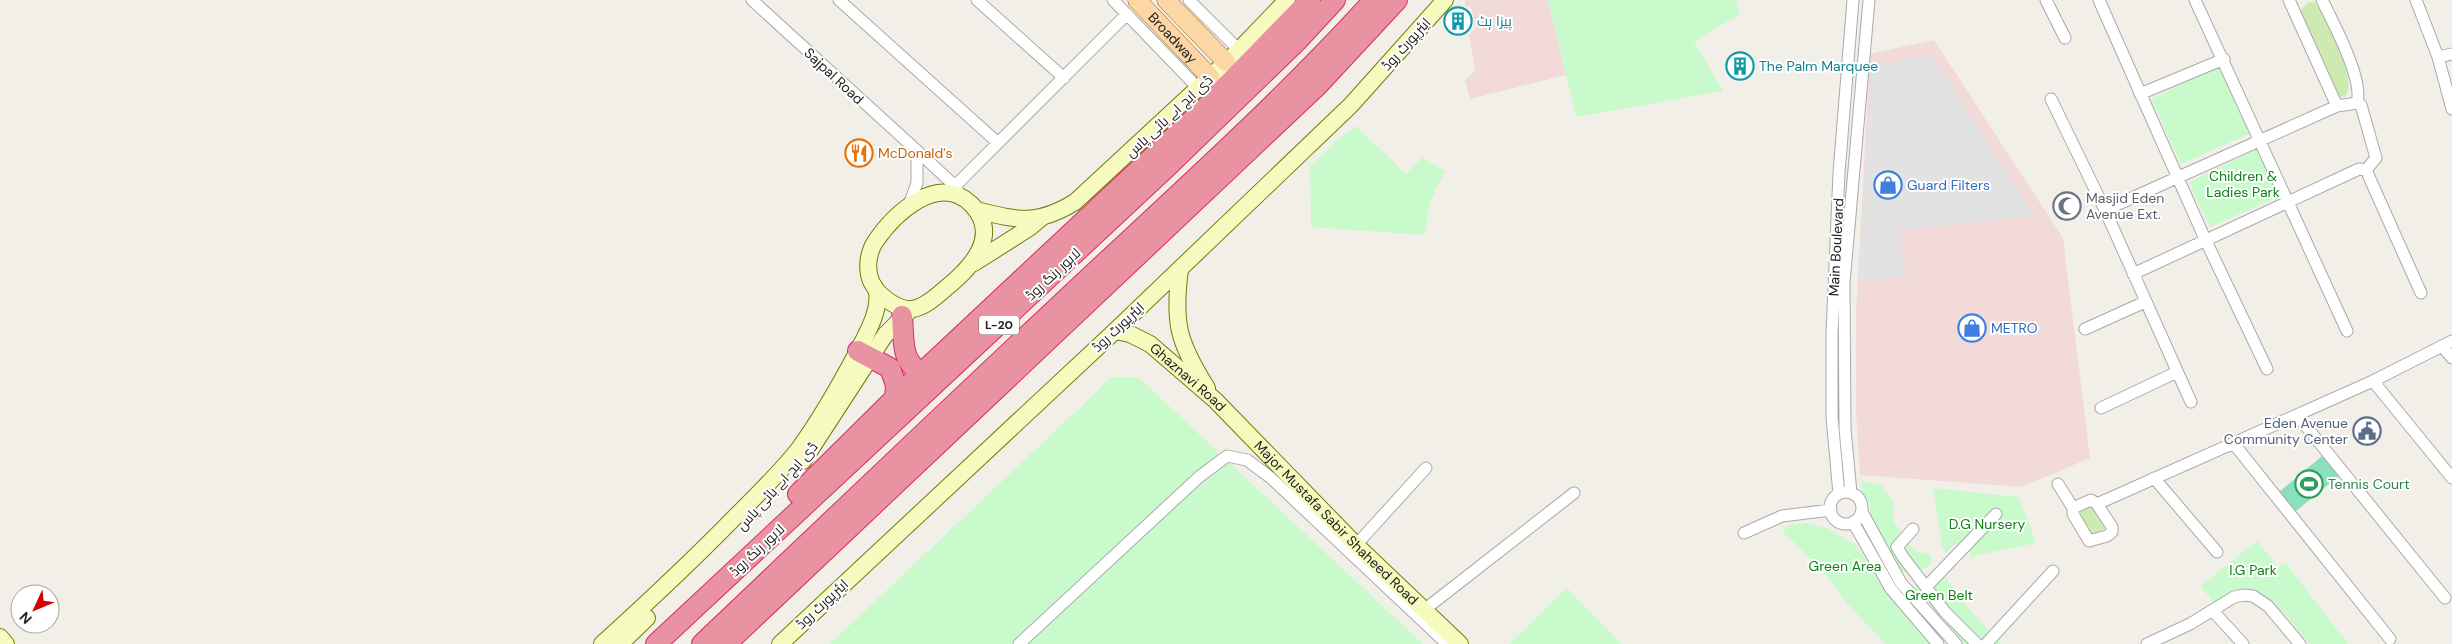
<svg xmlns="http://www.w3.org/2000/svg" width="2452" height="644" font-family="'DM Sans',Cairo,sans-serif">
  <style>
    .commercial { fill: #f2dad9 }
    .grass { fill: #cdebb0 }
    .park { fill: #c8facc }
    .pitch { fill: #88e0be }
    .parking { fill: #e2e2e2 }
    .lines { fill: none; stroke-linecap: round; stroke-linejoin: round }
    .street-casing { stroke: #a9a9a9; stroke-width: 13 }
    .secondary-casing { stroke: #707d05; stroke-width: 18 }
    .primary-casing { stroke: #a06b00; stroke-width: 19 }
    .highway-casing { stroke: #dc2a67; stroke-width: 22 }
    .street { stroke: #fff; stroke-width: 11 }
    .secondary { stroke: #f7fabf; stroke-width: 16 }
    .primary { stroke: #fcd6a4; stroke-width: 18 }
    .highway { stroke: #e892a2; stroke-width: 20 }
    .labels { text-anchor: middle; stroke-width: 4; stroke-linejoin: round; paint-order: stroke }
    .shield { fill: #fff; stroke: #646464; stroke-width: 1 }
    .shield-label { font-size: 12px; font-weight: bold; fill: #222 }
    .culture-label { font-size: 14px; fill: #0d838f; stroke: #fff; text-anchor: start }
    .street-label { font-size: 14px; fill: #222; stroke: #fff }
    .food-label { font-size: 14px; fill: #c56008; stroke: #fff; text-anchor: start }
    .park-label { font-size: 14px; fill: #0c8416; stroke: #fff }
    .shop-label { font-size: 14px; fill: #366cbe; stroke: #fff; text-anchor: start }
    .worship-label { font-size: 14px; fill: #5b616d; stroke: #fff; text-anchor: start }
    .service-label { font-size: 14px; fill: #4e5e75; stroke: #fff; text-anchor: end }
    .leisure-label { font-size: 14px; fill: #27864d; stroke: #fff; text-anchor: start }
  </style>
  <rect width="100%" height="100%" fill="#f2efe9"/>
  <path class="commercial" d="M1465,0H1548L1566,75L1470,99L1465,80L1475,71L1469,34L1476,28L1471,7L1465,6Z
    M1934,40L2063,238L2090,458L2022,487L1860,475L1856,412V313L1870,54Z"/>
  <path class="grass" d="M2309,2H2314C2327,18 2359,78 2345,97L2339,96L2302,15L2301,10Z
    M2088,506C2096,509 2105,519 2105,528L2100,533H2091L2079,516L2080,510Z"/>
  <path class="park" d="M1548,0H1736L1740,14L1694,42L1723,91L1576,117Z
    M2219,66L2249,134L2181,164L2151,99Z
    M1356,126L1406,174L1422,157L1445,171L1430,202L1425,235L1311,227L1310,167L1336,141Z
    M2257,149L2278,197L2210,227L2189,182Z
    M1112,377H1138L1423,644H830Z
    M1861,481L1880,484L1893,501V520L1914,551L1930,554L1932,562L1928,567L1909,574L1900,570L1869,516L1870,504L1863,493Z
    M1933,488L2019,497L2036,543L1977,555L1971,559L1970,549L1960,543L1953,545L1946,553L1942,547Z
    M1806,523L1827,528L1857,546L1895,603L1929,644H1885L1847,603L1820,568L1782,531L1788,525Z
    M2257,541L2278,567L2286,563L2348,644H2310L2286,615L2255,591H2245L2215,604L2201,587L2202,585Z
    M1938,575L1946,578L1959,598L2001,644H1964L1916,593L1915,586Z
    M1567,588L1621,644H1509Z"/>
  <path class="pitch" d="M2322,456L2339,476L2296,511L2279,492Z"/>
  <path class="parking" d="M1931,55L2035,216L1899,230L1906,277L1858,280L1872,66Z"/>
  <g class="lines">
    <g class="street-casing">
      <path id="street" d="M752,0L925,158L955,186L962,198
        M839,0L997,142
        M977,0L1064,78
        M1113,0L1198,88
        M1189,0L1239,50
        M2046,0L2065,38
        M2099,0L2205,239L2267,369
        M2195,0L2347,331
        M2289,0L2337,106
        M2416,0L2438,57L2452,109
        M2438,57L2452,54
        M2140,94L2224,59
        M2051,99L2105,210L2191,402
        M2366,170L2421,293
        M955,186L1127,14
        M909,205L917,183V151
        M2105,210L2337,106L2357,103
        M2133,274L2359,169L2366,170L2376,158L2361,105L2357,103C2364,80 2333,22 2322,0
        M2085,329L2145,302
        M2442,346L2452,358
        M2373,381L2452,478
        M2101,408L2177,372
        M2297,415L2445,598
        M2234,444L2390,639
        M2154,478L2217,552
        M2058,484L2073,508V514L2089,541L2107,536L2112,532V527L2097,504
        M1830 508a16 16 0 1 1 32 0a16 16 0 1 1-32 0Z
        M1851,493L1845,429L1844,283L1869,0
        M1839,494L1832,417V334L1839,173L1853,0
        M2073,508L2091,500L2097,504L2373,381L2452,341
        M1862,512L1901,583L1956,644
        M1853,522L1891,589L1938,644
        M1913,529L1897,547L1903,557L1945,612L1977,644
        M1744,533L1782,516L1831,510
        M1356,545L1426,468
        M1926,587L1996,514
        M1424,610L1574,493
        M2213,611L2243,644
        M1019,644L1199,477L1227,456L1247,460L1271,478L1447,644
        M1986,644L2053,571
        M2147,644L2190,624L2234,597L2244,595L2253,596L2268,606L2300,644"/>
    </g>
    <g class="secondary-casing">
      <g id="secondary">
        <path d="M976,210C1017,220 1036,226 1075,202L1239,50L1287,0"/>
        <path d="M974,263L1029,228L1041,218"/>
        <path d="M1180,269C1173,323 1178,342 1207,388"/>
        <path id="s1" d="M1115,331L1130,334L1150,344L1215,400L1356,545L1460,644"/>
        <path d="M803,461L885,335L908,312"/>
        <path d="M0,637L6,644"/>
        <path d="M602,644C647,603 692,561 734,518C756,496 779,474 798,450C821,419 841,383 859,349C867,333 880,311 877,292C876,288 872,284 871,281C866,269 868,253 875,242C894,214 938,172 971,204C1002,235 971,268 946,288C937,296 924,308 912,309C898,310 886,300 877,291"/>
        <path d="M620,644L647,618"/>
        <path d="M780,644L1115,331L1351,105L1445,0"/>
      </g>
    </g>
    <g class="primary-casing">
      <g id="primary">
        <path id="s2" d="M1137,0L1210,77"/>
        <path d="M1166,0L1226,62"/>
      </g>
    </g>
    <g class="highway-casing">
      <path id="highway" d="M902,316C904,336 900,365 923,372
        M858,351L890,368L896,385L895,398
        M798,494L895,398L1207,106L1310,0
        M656,644L1167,167L1298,40L1335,0
        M702,644C822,530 941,416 1062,303C1168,203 1276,108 1374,0
        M726,644L1318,85L1397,0"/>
    </g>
    <use href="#street" class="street"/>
    <use href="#secondary" class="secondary"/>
    <use href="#primary" class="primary"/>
    <use href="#highway" class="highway"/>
  </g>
  <defs>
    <g id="building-ring" transform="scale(1.4375)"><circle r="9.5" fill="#fff" stroke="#0f9aa8" stroke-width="1.5"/><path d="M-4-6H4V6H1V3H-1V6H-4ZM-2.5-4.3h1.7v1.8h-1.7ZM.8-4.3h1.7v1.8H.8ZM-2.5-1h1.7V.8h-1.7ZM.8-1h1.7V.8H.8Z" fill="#0f9aa8"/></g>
    <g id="restaurant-ring" transform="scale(1.4375)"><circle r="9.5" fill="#fff" stroke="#e8710a" stroke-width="1.5"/><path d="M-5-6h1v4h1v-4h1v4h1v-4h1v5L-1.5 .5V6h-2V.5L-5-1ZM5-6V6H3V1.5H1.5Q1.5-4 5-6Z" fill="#e8710a"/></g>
    <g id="shop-ring" transform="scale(1.4375)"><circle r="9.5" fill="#fff" stroke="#3f7fe0" stroke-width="1.5"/><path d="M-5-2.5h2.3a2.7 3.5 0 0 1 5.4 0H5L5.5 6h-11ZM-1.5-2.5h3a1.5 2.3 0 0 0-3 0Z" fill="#3f7fe0"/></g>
    <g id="mosque-ring" transform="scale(1.4375)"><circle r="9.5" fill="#fff" stroke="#6b7280" stroke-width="1.5"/><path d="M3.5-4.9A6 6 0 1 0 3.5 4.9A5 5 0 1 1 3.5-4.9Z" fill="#6b7280"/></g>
    <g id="civic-ring" transform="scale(1.4375)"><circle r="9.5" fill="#fff" stroke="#5c6f8a" stroke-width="1.5"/><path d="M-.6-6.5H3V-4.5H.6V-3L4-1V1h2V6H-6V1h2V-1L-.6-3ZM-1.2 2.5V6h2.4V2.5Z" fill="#5c6f8a"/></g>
    <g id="stadium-ring" transform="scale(1.4375)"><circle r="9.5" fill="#fff" stroke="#2e9e5b" stroke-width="1.5"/><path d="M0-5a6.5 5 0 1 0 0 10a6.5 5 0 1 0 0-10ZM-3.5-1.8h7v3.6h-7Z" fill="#2e9e5b"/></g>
  </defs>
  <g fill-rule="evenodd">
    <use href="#building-ring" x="1458" y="21"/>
    <use href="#building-ring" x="1740" y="66"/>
    <use href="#restaurant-ring" x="859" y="153"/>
    <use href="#shop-ring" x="1888" y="185"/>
    <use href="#mosque-ring" x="2067" y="206"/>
    <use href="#shop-ring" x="1972" y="328"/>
    <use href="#civic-ring" x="2367" y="431"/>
    <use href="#stadium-ring" x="2309" y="484"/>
  </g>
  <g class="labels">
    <rect class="shield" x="979" y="315.5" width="40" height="19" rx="4"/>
    <g class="shield-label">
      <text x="999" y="329">L-20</text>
    </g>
    <g class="culture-label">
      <text x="1477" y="26">پیزا ہٹ</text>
      <text x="1759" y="71">The Palm Marquee</text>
    </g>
    <g class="street-label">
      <text dy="5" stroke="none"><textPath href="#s2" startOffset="52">Broadway</textPath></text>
      <text transform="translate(1406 44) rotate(-48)" y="5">ایئرپورٹ روڈ</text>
      <text transform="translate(834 76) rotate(43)" y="5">Sajpal Road</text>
      <text transform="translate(1169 116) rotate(-43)" y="5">ڈی ایچ اے بائی پاس</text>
      <text transform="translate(1836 247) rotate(-87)" y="5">Main Boulevard</text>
      <text transform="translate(1053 274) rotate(-43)" y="5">لاہور رنگ روڈ</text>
      <text transform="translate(1118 327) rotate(-43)" y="5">ایئرپورٹ روڈ</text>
      <text dy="5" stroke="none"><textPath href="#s1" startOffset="88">Ghaznavi Road</textPath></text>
      <text transform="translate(777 486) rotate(-48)" y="5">ڈی ایچ اے بائی پاس</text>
      <text dy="5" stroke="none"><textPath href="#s1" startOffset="296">Major Mustafa Sabir Shaheed Road</textPath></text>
      <text transform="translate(757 550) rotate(-43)" y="5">لاہور رنگ روڈ</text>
      <text transform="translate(822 604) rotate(-43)" y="5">ایئرپورٹ روڈ</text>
    </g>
    <g class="food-label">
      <text x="878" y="158">McDonald's</text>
    </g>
    <g class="park-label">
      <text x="2243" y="181">Children &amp;<tspan x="2243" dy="16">Ladies Park</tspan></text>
      <text x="1987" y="529">D.G Nursery</text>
      <text x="1845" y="571">Green Area</text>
      <text x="2253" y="575">I.G Park</text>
      <text x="1939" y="600">Green Belt</text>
    </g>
    <g class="shop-label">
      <text x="1907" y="190">Guard Filters</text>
      <text x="1991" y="333">METRO</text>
    </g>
    <g class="worship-label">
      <text x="2086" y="203">Masjid Eden<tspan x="2086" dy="16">Avenue Ext.</tspan></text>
    </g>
    <g class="service-label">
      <text x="2348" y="428">Eden Avenue<tspan x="2348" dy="16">Community Center</tspan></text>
    </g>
    <g class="leisure-label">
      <text x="2328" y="489">Tennis Court</text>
    </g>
  </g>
  <g transform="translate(35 609) rotate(226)"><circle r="24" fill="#ffffff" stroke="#a7a7a7"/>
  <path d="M0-4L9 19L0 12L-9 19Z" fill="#d40000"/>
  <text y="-8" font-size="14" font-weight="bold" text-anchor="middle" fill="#222222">N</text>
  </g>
</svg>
